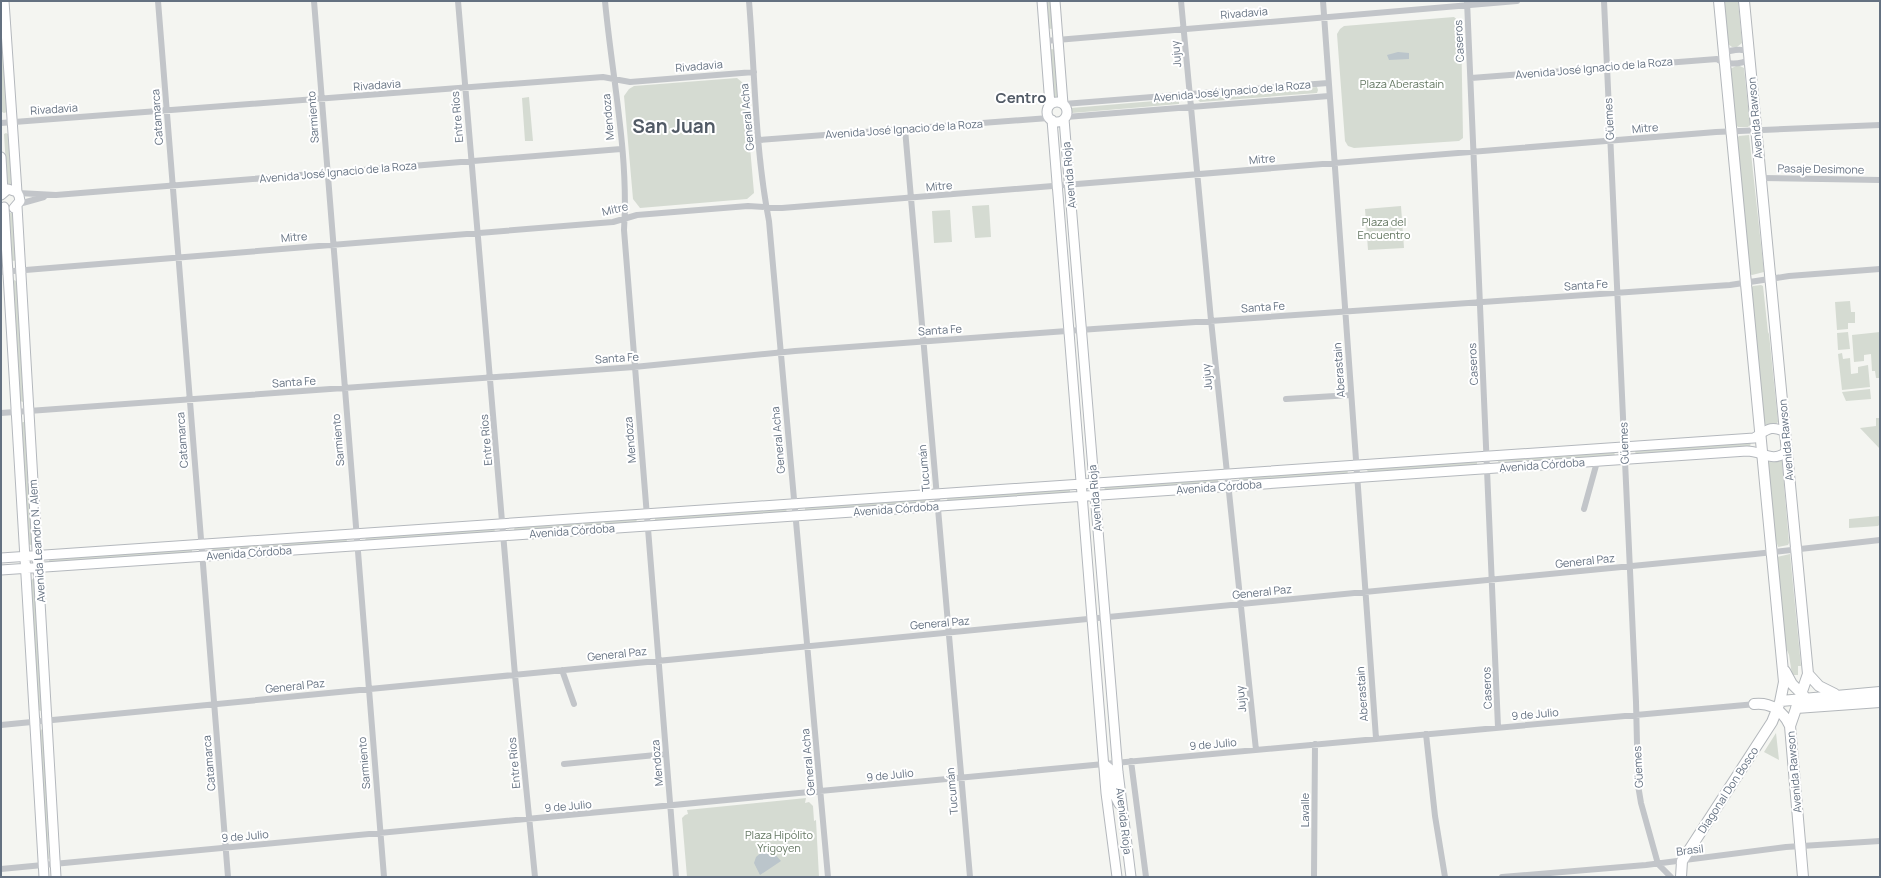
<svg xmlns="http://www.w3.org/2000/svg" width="1881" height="878" font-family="Manrope,sans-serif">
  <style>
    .green { fill: #d5dbd2 }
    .water { fill: #bbc5cb }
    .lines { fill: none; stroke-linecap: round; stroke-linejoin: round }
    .secondary-casing { stroke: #b4b8bd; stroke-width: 11 }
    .primary-casing { stroke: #b3b7bb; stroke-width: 12 }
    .street { stroke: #c2c5c9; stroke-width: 6 }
    .secondary { stroke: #fff; stroke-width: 9 }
    .primary { stroke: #fff; stroke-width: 10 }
    .labels { text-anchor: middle; stroke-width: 4; stroke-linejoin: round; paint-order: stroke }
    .street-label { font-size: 11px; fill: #647181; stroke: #fff }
    .park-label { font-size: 11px; fill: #657863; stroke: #fff }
    .district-label { font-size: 15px; font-weight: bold; fill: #525b66; stroke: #fff }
    .town-label { font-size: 19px; font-weight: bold; fill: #525b66; stroke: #fff }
  </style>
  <rect width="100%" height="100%" fill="#f4f5f1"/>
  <path class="green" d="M1046,1H1051L1053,28L1051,29L1048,28Z
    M1724,1H1738L1742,43L1737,47H1732L1728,44Z
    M1,16L7,112L4,113L2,112Z
    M1454,17L1461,23L1463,138L1459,141L1354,148L1348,146L1345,141L1337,34L1340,29L1344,26Z
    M1052,49L1055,50L1059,97H1053L1049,50Z
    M1738,65L1744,68L1750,125L1748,127H1738L1736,125L1730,69Z
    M737,78L743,83L745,89L754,193L747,199L640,208L633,199L624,96L629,89L634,86Z
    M1317,87L1318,90L1317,93L1200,102L1198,100L1199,97Z
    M529,97L533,141H525L522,98Z
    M1179,99V104L1072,113L1071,108Z
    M6,133L8,134L12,184H7L4,134Z
    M1749,135L1764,272L1752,275L1750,274L1737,138L1739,136Z
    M989,205L991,237L975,238L972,206Z
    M1401,206L1404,248L1368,250L1365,209Z
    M950,210L952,242L934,243L932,211Z
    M9,213H14L16,260L14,261L11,260Z
    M14,280L18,282L25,401L23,402L20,401L13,282Z
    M1761,285L1763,286L1768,332L1769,334L1778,422L1776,424L1766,425L1764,424L1751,288L1753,286Z
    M1850,301L1851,312H1855V323H1848V329L1837,330L1835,302Z
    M1848,332L1850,349L1838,350L1837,333Z
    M1880,332V378H1876L1875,371H1872L1871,354L1864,355V361L1854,362L1852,335Z
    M1842,353L1843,359L1850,358L1851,374L1858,373V367L1868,365L1870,387L1842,390L1838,354Z
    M1870,389L1871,399L1846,401L1842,392Z
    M1876,418H1880V449L1860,428L1876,426Z
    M23,422H26L33,545H31L28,544L21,423Z
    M1751,442L1750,447L1637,455L1635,452L1636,450Z
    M1614,451L1615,456L1498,462L1499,459Z
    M1780,460L1782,461L1789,543L1788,545L1778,547L1775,537L1768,464L1770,461Z
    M1477,461V466L1368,472L1367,470L1368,467Z
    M1346,469L1348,472L1346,475L1239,481V477Z
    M1218,479V483L1105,490L1104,486Z
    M1070,488V493L948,502L947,499V497Z
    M926,498V503L805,511V507Z
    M786,508L787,513L656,522L655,521V518Z
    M1880,516V524L1878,526L1849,528V519Z
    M635,518L637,521L635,523L515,532L514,530L515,526Z
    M493,528L495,530L493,533L366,541L365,540L367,536Z
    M346,538L347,540L346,543L212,551L213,547Z
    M192,548V553L50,563L49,560Z
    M1790,554L1801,666H1798V675H1792L1789,655L1785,645L1777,557Z
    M33,579L36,580L43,710L41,711L38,710L31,580Z
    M42,729L44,730L49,859L47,858L40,731Z
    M1776,733L1779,760L1764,752Z
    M806,798L805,803L809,802L813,806L814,821L816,820L819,877H687L682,818L685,815L688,814L687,810Z"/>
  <path class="water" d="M1398,52L1409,53V59L1389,60L1387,55Z
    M763,851L773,852L781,861L760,875L754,863L756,857Z"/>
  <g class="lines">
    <g class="secondary-casing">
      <path id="secondary" d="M4,1L17,192
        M1042,1L1050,105
        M1055,1L1063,104
        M1047 112a10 10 0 1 1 20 0a10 10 0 1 1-20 0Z
        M1064,119L1118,772L1131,877
        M1052,120L1106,793L1117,877
        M1,157L3,192
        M1,195L8,189L17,192L19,196L20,201L14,208
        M17,206L56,877
        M4,207L44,877
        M1,558L1754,438C1766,431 1770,424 1785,432
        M1,570L1747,451C1762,451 1773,464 1787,451
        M1104,764L1110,769L1113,792L1119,804"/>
    </g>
    <g class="primary-casing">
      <path id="primary" d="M1744,1L1808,674L1790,726L1803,877
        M1785,671L1792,684L1806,698
        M1808,674L1819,686L1835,694
        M1781,701L1880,692
        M1754,704C1771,702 1783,711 1790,726
        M1796,708L1880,702
        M1681,877L1682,861L1772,722L1780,702L1784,682L1719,1"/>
    </g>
    <path class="street" d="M158,1L228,877
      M314,1L384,877
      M458,1L515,675L535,877
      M605,1C612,77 629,154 624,230L676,877
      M749,1C755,74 755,149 769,221L828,877
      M1181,1L1211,320L1256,750
      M1323,1L1376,738
      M1467,1L1498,727
      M1604,1L1636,702L1638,785L1641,803L1658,864L1671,877
      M1045,41L1517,1
      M1722,54C1729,50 1742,48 1749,52
      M1471,78L1717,59C1725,65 1741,65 1750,59
      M1064,104L1328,83
      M1066,117L1329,96
      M1,123L603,77L630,82L754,72
      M905,129L970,877
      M759,140L1049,118
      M1761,178L1880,180
      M18,193L56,195L621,149
      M19,204L44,197
      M1,272L613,222L637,215L748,206L782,208L1716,132L1880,125
      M1286,399L1351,395
      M1,413L634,367L795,351L1094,329L1730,285L1789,276L1880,269
      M1584,509L1597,462
      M562,670L574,704
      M1,725L1755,554L1880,540
      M1426,734L1435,816L1445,877
      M1131,761L1146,877
      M564,764L666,754
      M1,869L1104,764L1756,704
      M1314,877L1315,744
      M1502,877L1646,865L1786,847L1880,841"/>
    <use href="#secondary" class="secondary"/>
    <use href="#primary" class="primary"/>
  </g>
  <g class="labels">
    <g class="street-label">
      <text transform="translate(1244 13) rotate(-5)" y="4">Rivadavia</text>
      <text transform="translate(1459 41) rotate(-93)" y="4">Caseros</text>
      <text transform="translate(1176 54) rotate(-95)" y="4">Jujuy</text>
      <text transform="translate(699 66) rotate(-5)" y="4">Rivadavia</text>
      <text transform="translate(1594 68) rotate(-5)" y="4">Avenida José Ignacio de la Roza</text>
      <text transform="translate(377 85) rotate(-4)" y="4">Rivadavia</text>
      <text transform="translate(1232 91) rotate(-5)" y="4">Avenida José Ignacio de la Roza</text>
      <text transform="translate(54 109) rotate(-4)" y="4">Rivadavia</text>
      <text transform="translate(157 117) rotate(-94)" y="4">Catamarca</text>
      <text transform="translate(313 117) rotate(-94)" y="4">Sarmiento</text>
      <text transform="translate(457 117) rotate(-95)" y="4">Entre Ríos</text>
      <text transform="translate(608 117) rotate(-95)" y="4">Mendoza</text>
      <text transform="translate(747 117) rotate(-95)" y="4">General Acha</text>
      <text transform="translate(1755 118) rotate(-95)" y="4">Avenida Rawson</text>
      <text transform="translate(1609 119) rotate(-93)" y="4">Güemes</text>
      <text transform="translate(1645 128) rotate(-5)" y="4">Mitre</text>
      <text transform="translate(904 129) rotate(-4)" y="4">Avenida José Ignacio de la Roza</text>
      <text transform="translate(1262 159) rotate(-5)" y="4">Mitre</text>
      <text transform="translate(1821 169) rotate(1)" y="4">Pasaje Desimone</text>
      <text transform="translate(338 172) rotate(-5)" y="4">Avenida José Ignacio de la Roza</text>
      <text transform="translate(1069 175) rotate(-95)" y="4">Avenida Rioja</text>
      <text transform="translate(939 186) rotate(-5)" y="4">Mitre</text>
      <text transform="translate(615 209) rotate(-13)" y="4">Mitre</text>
      <text transform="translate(294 237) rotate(-5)" y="4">Mitre</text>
      <text transform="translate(1586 285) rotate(-4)" y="4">Santa Fe</text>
      <text transform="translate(1263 307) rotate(-4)" y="4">Santa Fe</text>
      <text transform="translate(940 330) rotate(-4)" y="4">Santa Fe</text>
      <text transform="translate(617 358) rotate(-4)" y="4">Santa Fe</text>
      <text transform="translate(1473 364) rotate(-93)" y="4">Caseros</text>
      <text transform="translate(1339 370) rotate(-94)" y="4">Aberastain</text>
      <text transform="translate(1207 377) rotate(-96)" y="4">Jujuy</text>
      <text transform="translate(294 382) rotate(-4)" y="4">Santa Fe</text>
      <text transform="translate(182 440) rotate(-94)" y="4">Catamarca</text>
      <text transform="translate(338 440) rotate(-95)" y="4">Sarmiento</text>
      <text transform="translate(486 440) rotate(-95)" y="4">Entre Ríos</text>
      <text transform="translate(630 440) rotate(-95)" y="4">Mendoza</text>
      <text transform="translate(778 440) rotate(-95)" y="4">General Acha</text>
      <text transform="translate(1786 440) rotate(-95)" y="4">Avenida Rawson</text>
      <text transform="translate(1624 443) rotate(-92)" y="4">Güemes</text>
      <text transform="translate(1542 465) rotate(-4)" y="4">Avenida Córdoba</text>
      <text transform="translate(924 468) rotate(-95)" y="4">Tucumán</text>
      <text transform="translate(1219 487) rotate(-4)" y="4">Avenida Córdoba</text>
      <text transform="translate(1095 498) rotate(-95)" y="4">Avenida Rioja</text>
      <text transform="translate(896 509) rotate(-4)" y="4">Avenida Córdoba</text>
      <text transform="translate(572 531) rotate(-4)" y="4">Avenida Córdoba</text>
      <text transform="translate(37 541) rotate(-94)" y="4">Avenida Leandro N. Alem</text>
      <text transform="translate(249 553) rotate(-4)" y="4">Avenida Córdoba</text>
      <text transform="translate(1585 561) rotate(-6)" y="4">General Paz</text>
      <text transform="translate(1262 592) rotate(-6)" y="4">General Paz</text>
      <text transform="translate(940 623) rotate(-5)" y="4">General Paz</text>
      <text transform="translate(617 654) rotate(-6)" y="4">General Paz</text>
      <text transform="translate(295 686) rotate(-6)" y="4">General Paz</text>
      <text transform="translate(1487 688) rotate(-92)" y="4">Caseros</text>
      <text transform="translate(1362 694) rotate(-94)" y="4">Aberastain</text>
      <text transform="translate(1241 699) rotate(-96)" y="4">Jujuy</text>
      <text transform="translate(1535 714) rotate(-5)" y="4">9 de Julio</text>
      <text transform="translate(1213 744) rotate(-5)" y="4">9 de Julio</text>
      <text transform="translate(808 762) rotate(-95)" y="4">General Acha</text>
      <text transform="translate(209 763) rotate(-95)" y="4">Catamarca</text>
      <text transform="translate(364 763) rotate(-95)" y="4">Sarmiento</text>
      <text transform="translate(514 763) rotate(-95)" y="4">Entre Ríos</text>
      <text transform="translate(657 763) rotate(-95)" y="4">Mendoza</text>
      <text transform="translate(1638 767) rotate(-93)" y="4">Güemes</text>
      <text transform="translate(1794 772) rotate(-95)" y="4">Avenida Rawson</text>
      <text transform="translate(890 775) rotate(-6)" y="4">9 de Julio</text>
      <text transform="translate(1728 790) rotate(-57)" y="4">Diagonal Don Bosco</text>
      <text transform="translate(952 791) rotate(-95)" y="4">Tucumán</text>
      <text transform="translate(568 806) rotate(-5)" y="4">9 de Julio</text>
      <text transform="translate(1305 810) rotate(-90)" y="4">Lavalle</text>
      <text transform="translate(1124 821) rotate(83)" y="4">Avenida Rioja</text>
      <text transform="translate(245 836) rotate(-5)" y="4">9 de Julio</text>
      <text transform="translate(1690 850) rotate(-7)" y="4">Brasil</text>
    </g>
    <g class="park-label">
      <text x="1402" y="88">Plaza Aberastain</text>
      <text x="1384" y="226">Plaza del<tspan x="1384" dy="13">Encuentro</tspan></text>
      <text x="779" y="839">Plaza Hipólito<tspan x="779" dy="13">Yrigoyen</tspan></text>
    </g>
    <g class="district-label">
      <text x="1021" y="103">Centro</text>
    </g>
    <g class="town-label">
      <text x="674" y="133">San Juan</text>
    </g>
  </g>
  <rect width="1881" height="878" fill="none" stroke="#647181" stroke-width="4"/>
</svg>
